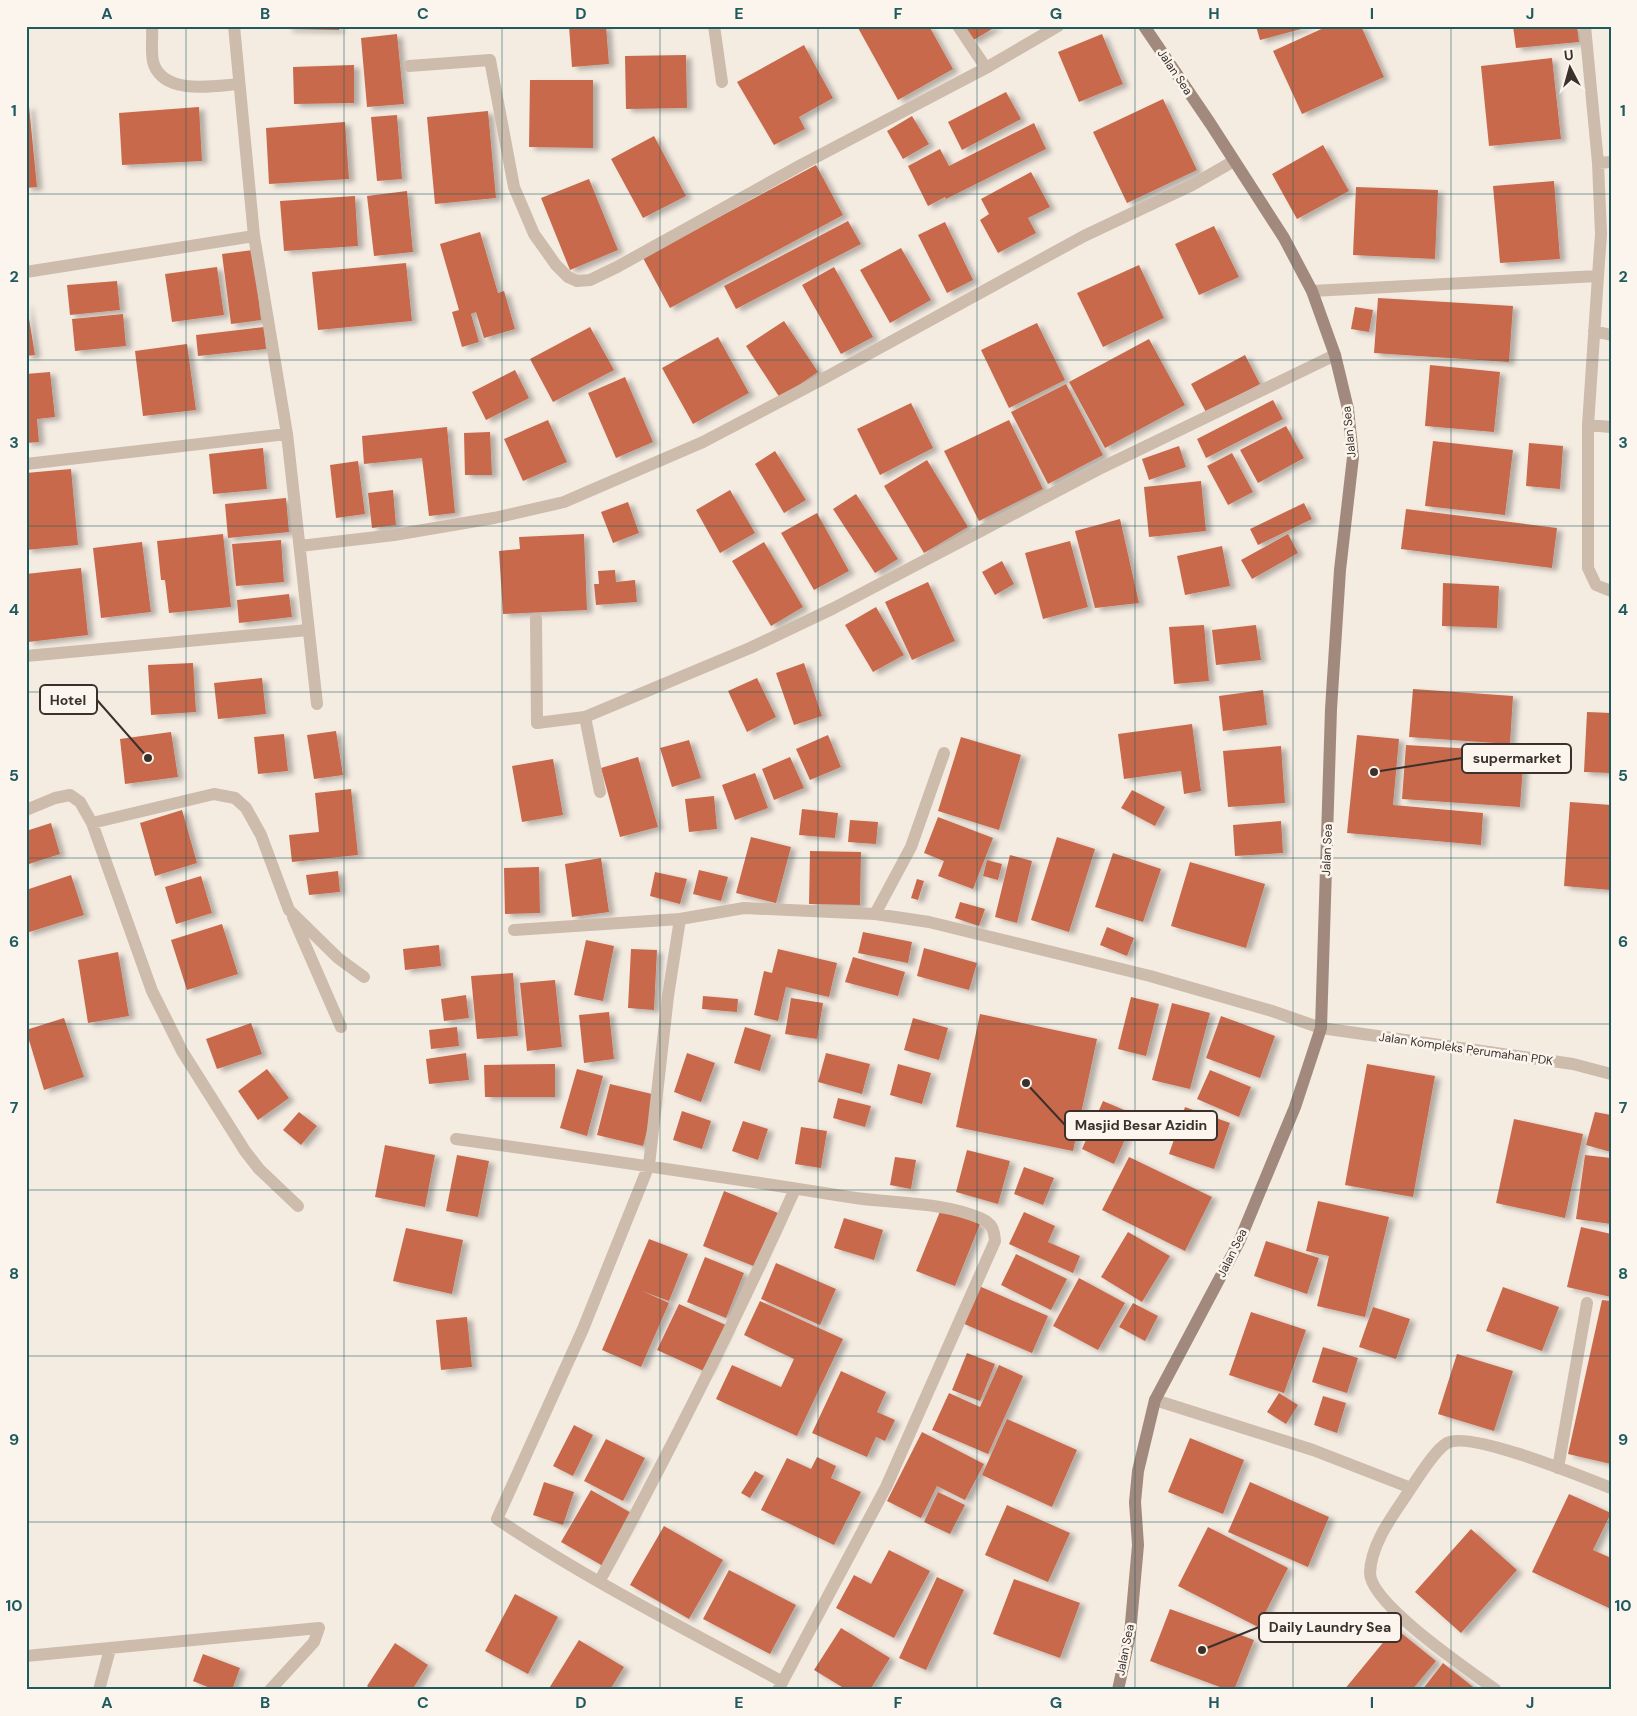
<svg xmlns="http://www.w3.org/2000/svg" width="1637" height="1716" font-family="'DM Sans',sans-serif">
  <style>
    .building { fill: #c8694b; filter: url(#shadow) }
    .lines { fill: none; stroke-linecap: round; stroke-linejoin: round }
    .service { stroke: #cdbbac; stroke-width: 12 }
    .minor { stroke: #cdbbac; stroke-width: 12 }
    .secondary { stroke: #a18a7d; stroke-width: 12 }
    .grid { fill: none; stroke: #1f5a5e; stroke-width: 1; stroke-opacity: 0.55 }
    .labels { text-anchor: middle; stroke-width: 5; stroke-linejoin: round; paint-order: stroke }
    .street-label { font-size: 12px; fill: #3b302b; stroke: #fbf5ee }
    .leader { fill: none; stroke: #3b302b; stroke-width: 2 }
    .callout-dot { fill: #3b302b; stroke: #fbf5ee; stroke-width: 2 }
    .callout { fill: #fbf5ee; stroke: #3b302b; stroke-width: 2 }
    .callout-label { font-size: 14px; text-anchor: middle; font-weight: bold; fill: #3b302b }
    .neatline { fill: none; stroke: #1f5a5e; stroke-width: 2 }
    .grid-label { font-size: 16px; text-anchor: middle; font-weight: bold; fill: #1f5a5e }
  </style>
  <defs>
    <filter id="shadow"><feDropShadow dx="5.5" dy="3" stdDeviation="2.5" flood-color="#0004"/></filter>
  </defs>
  <rect width="100%" height="100%" fill="#f4ebe1"/>
  <path class="building" d="M287,26H339V30L287,29Z
    M569,26H606L609,64L572,67Z
    M857,26H929L953,69L898,100Z
    M963,26H997L972,41Z
    M1256,26H1309V27L1260,40Z
    M1328,26H1361L1384,77L1302,114L1273,51Z
    M1513,26H1577L1579,42L1516,48Z
    M397,34L404,104L367,107L361,38Z
    M1102,34L1123,84L1079,102L1058,52Z
    M804,45L833,98L799,117L805,129L774,145L737,82Z
    M686,55L687,108L626,109L625,56Z
    M1552,58L1561,139L1489,146L1481,66Z
    M354,65V103L294,104L293,67Z
    M530,80H593V148L529,147Z
    M1006,92L1021,119L962,150L948,122Z
    M1163,99L1197,170L1127,203L1093,132Z
    M29,106L37,187L26,188V107Z
    M199,107L202,161L122,165L119,113Z
    M488,111L496,198L435,204L427,117Z
    M397,115L402,179L377,181L371,117Z
    M912,116L929,144L903,159L887,131Z
    M345,122L349,179L269,184L266,128Z
    M1034,123L1046,149L946,199L945,197L928,206L908,166L940,149L949,166Z
    M654,136L686,196L643,218L611,159Z
    M1323,145L1349,191L1297,219L1272,174Z
    M816,165L843,215L670,308L643,258Z
    M1031,172L1050,207L1028,218L1036,233L998,253L980,220L989,214L981,199Z
    M589,179L618,250L570,270L541,198Z
    M1554,181L1560,259L1500,263L1493,186Z
    M1356,187L1438,190L1435,259L1353,255Z
    M407,191L413,252L374,256L367,196Z
    M355,196L358,246L284,251L280,201Z
    M848,221L861,244L736,309L724,286Z
    M945,222L973,280L947,293L918,235Z
    M1214,226L1239,277L1199,295L1175,244Z
    M480,232L498,293L504,291L515,329L484,338L476,312L471,314L479,342L462,347L452,312L459,310L440,244Z
    M901,248L931,300L890,323L860,270Z
    M253,250L261,320L231,324L222,254Z
    M406,263L412,321L318,330L312,272Z
    M1139,265L1164,318L1103,347L1077,293Z
    M217,267L224,315L172,322L165,274Z
    M834,267L873,337L841,354L802,285Z
    M117,281L120,310L70,315L67,285Z
    M1378,298L1513,306L1509,362L1374,353Z
    M26,300L35,355L26,356Z
    M1355,307L1373,310L1369,332L1351,329Z
    M123,314L126,346L75,351L72,319Z
    M784,321L818,372L780,398L746,346Z
    M1037,323L1065,380L1009,408L981,350Z
    M264,327L266,349L198,356L196,335Z
    M590,327L614,370L553,402L530,359Z
    M718,337L749,393L693,424L662,368Z
    M1149,339L1185,405L1105,448L1069,382Z
    M187,344L196,410L143,416L135,351Z
    M1245,355L1260,384L1206,412L1191,384Z
    M1430,365L1500,372L1494,432L1425,426Z
    M515,370L529,398L486,420L472,392Z
    M50,372L55,417L37,419L39,442L26,443V374Z
    M625,377L653,442L616,458L588,393Z
    M1066,384L1103,455L1048,484L1011,412Z
    M1273,400L1283,419L1206,458L1197,439Z
    M911,403L933,448L880,475L857,429Z
    M548,420L567,462L523,481L504,439Z
    M1009,420L1043,489L979,521L944,451Z
    M1286,426L1304,458L1258,483L1240,450Z
    M447,427L455,513L429,516L422,458L364,464L362,436Z
    M490,432L492,475H465L464,433Z
    M1433,441L1513,450L1505,515L1425,506Z
    M1529,443L1563,446L1560,489L1526,486Z
    M1179,446L1186,467L1149,480L1142,459Z
    M263,448L267,489L213,494L209,454Z
    M775,451L806,500L784,513L755,464Z
    M1232,453L1253,492L1228,505L1207,466Z
    M927,460L968,527L924,553L884,486Z
    M358,461L365,514L336,518L330,465Z
    M71,469L78,545L26,550V473Z
    M1201,481L1206,531L1149,537L1144,487Z
    M393,490L396,525L372,528L368,493Z
    M730,490L755,533L720,553L696,510Z
    M856,494L898,559L875,573L833,509Z
    M286,498L289,532L228,538L225,504Z
    M628,502L639,533L613,543L601,512Z
    M1304,503L1312,519L1258,545L1250,529Z
    M1406,509L1557,528L1552,568L1401,549Z
    M817,513L849,571L814,590L781,533Z
    M1120,519L1139,603L1095,608L1075,531Z
    M223,534L231,607L169,613L165,580H161L157,541Z
    M584,534L587,610L503,614L499,551L520,549L519,537Z
    M1288,534L1298,553L1252,579L1241,560Z
    M281,540L284,582L236,586L232,544Z
    M1070,541L1088,607L1043,619L1025,553Z
    M142,542L151,612L101,618L93,548Z
    M764,542L803,607L771,626L732,561Z
    M1222,546L1230,586L1185,595L1177,556Z
    M1002,561L1014,584L995,595L982,572Z
    M81,568L88,635L28,642L26,574Z
    M615,570L616,582L635,580L637,602L596,605L594,584H599L598,571Z
    M928,582L955,641L912,660L885,602Z
    M1443,583L1499,586L1497,628L1442,626Z
    M289,594L292,617L239,623L237,600Z
    M876,607L904,655L873,672L845,625Z
    M1204,625L1209,681L1174,684L1169,627Z
    M1256,625L1261,660L1216,665L1212,630Z
    M193,663L196,712L151,715L148,665Z
    M804,663L822,716L794,725L776,673Z
    M262,678L266,714L218,719L214,683Z
    M757,678L776,717L747,732L728,691Z
    M1413,689L1513,696L1510,744L1409,737Z
    M1263,690L1267,725L1223,731L1219,696Z
    M1587,712L1611,713V773L1584,772Z
    M1192,724L1201,791L1184,794L1181,771L1124,779L1118,734Z
    M336,731L343,775L314,779L307,735Z
    M171,732L178,777L125,784L120,739Z
    M284,734L288,771L258,774L254,737Z
    M828,735L841,767L810,780L796,749Z
    M1357,735L1399,739L1393,805L1483,813L1481,845L1347,833Z
    M961,737L1021,755L999,830L938,811Z
    M689,740L701,778L672,787L660,748Z
    M1406,745L1524,752L1520,807L1402,799Z
    M1281,746L1285,803L1228,807L1223,751Z
    M638,757L658,827L620,837L601,768Z
    M790,757L804,788L774,800L762,769Z
    M553,759L563,815L522,822L512,766Z
    M755,773L768,808L735,820L722,785Z
    M351,789L358,855L292,862L289,835L319,832L315,793Z
    M1132,790L1165,807L1155,826L1121,808Z
    M714,796L717,829L689,832L685,799Z
    M1570,802L1611,805V890L1564,886Z
    M802,809L838,813L835,838L799,835Z
    M182,810L197,863L155,876L140,823Z
    M938,817L993,838L973,889L938,876L944,861L924,853Z
    M850,820L878,822L876,844L848,842Z
    M1281,821L1283,853L1235,856L1233,825Z
    M51,823L60,854L26,865V831Z
    M751,837L791,847L776,903L736,893Z
    M1057,837L1095,849L1069,932L1031,920Z
    M810,851L861,852L860,905L809,904Z
    M1113,853L1161,869L1143,922L1095,907Z
    M1010,855L1032,861L1017,923L995,917Z
    M601,858L609,912L572,917L565,864Z
    M987,860L1002,864L998,880L983,876Z
    M1190,862L1265,884L1246,948L1171,926Z
    M539,867L540,913L505,914L504,868Z
    M699,870L728,877L721,901L693,894Z
    M338,871L340,892L309,895L306,875Z
    M655,872L687,879L680,904L650,896Z
    M71,875L84,915L26,933V890Z
    M201,876L212,913L176,924L165,887Z
    M917,879L924,881L918,900L911,898Z
    M960,902L985,909L979,926L955,918Z
    M222,924L238,974L187,990L171,940Z
    M1107,927L1134,938L1127,956L1100,945Z
    M863,932L912,942L908,963L858,953Z
    M586,940L614,946L603,1001L574,995Z
    M439,945L441,966L405,970L403,949Z
    M924,948L977,963L969,990L917,976Z
    M631,949L657,950L654,1010L628,1008Z
    M778,949L837,963L829,997L786,987L778,1021L754,1015L764,971L772,973Z
    M118,952L129,1016L88,1023L78,960Z
    M853,957L905,972L898,996L845,982Z
    M513,973L518,1036L477,1039L471,976Z
    M555,980L562,1047L527,1051L520,983Z
    M466,995L469,1018L444,1021L441,999Z
    M703,996L738,999L737,1012L702,1009Z
    M1131,997L1159,1004L1146,1056L1118,1049Z
    M791,998L823,1003L817,1039L785,1034Z
    M1172,1003L1210,1013L1190,1089L1152,1080Z
    M609,1012L614,1059L584,1063L579,1015Z
    M980,1014L1097,1039L1073,1151L956,1127Z
    M1221,1016L1275,1036L1260,1078L1206,1058Z
    M64,1018L84,1077L44,1090L26,1030Z
    M913,1018L948,1028L939,1060L904,1050Z
    M251,1023L262,1054L217,1069L206,1039Z
    M457,1027L459,1046L431,1049L429,1030Z
    M745,1027L771,1035L760,1071L734,1063Z
    M466,1053L469,1080L429,1084L426,1059Z
    M687,1053L715,1063L701,1102L674,1092Z
    M826,1053L870,1064L862,1094L818,1082Z
    M555,1064V1097H485L484,1065Z
    M898,1064L931,1073L922,1104L890,1095Z
    M1367,1064L1435,1076L1413,1197L1345,1185Z
    M267,1069L289,1098L258,1120L238,1091Z
    M577,1069L603,1076L587,1136L560,1128Z
    M1210,1070L1251,1087L1239,1117L1197,1099Z
    M610,1084L656,1095L643,1146L597,1135Z
    M838,1098L871,1106L865,1127L833,1118Z
    M1103,1101L1136,1115L1114,1164L1082,1149Z
    M1185,1107L1230,1123L1214,1169L1169,1154Z
    M682,1111L711,1121L702,1149L673,1140Z
    M299,1112L317,1126L301,1145L283,1130Z
    M1595,1112L1611,1115V1152L1586,1145Z
    M1514,1119L1583,1134L1565,1218L1496,1203Z
    M743,1121L768,1129L758,1160L732,1151Z
    M801,1127L827,1131L821,1168L795,1164Z
    M385,1145L435,1155L425,1207L375,1197Z
    M967,1150L1010,1161L998,1204L956,1192Z
    M457,1155L489,1161L478,1217L446,1211Z
    M1585,1155L1611,1158V1224L1576,1219Z
    M895,1157L916,1160L911,1189L890,1185Z
    M1129,1157L1212,1197L1185,1251L1102,1210Z
    M1024,1167L1054,1178L1043,1205L1014,1194Z
    M724,1191L778,1213L756,1267L703,1246Z
    M1318,1201L1389,1217L1365,1317L1317,1306L1329,1256L1306,1251Z
    M941,1209L980,1224L955,1286L916,1271Z
    M1024,1212L1055,1226L1048,1242L1080,1256L1073,1273L1009,1244Z
    M844,1218L883,1230L874,1260L834,1248Z
    M1581,1227L1611,1234V1297L1567,1287Z
    M406,1228L463,1240L452,1294L393,1281Z
    M1128,1232L1170,1256L1142,1302L1101,1277Z
    M649,1239L688,1254L669,1301L642,1291L669,1303L641,1367L602,1350Z
    M1266,1241L1319,1258L1307,1294L1254,1276Z
    M1016,1254L1067,1279L1051,1310L1001,1285Z
    M705,1257L744,1273L726,1318L687,1302Z
    M776,1263L836,1289L820,1325L761,1299Z
    M1079,1278L1125,1303L1098,1350L1053,1326Z
    M979,1286L1048,1316L1032,1353L962,1323Z
    M1503,1287L1559,1307L1542,1351L1486,1331Z
    M1602,1300L1611,1301V1464L1568,1454Z
    M760,1301L843,1339L797,1436L716,1399L732,1365L781,1387L794,1359L744,1335Z
    M1133,1303L1158,1316L1145,1341L1119,1327Z
    M679,1304L728,1326L706,1372L657,1350Z
    M1373,1307L1410,1319L1396,1359L1359,1347Z
    M1251,1312L1306,1330L1284,1393L1229,1375Z
    M467,1317L472,1367L441,1370L436,1320Z
    M1323,1347L1358,1358L1347,1393L1312,1382Z
    M967,1353L995,1364L980,1401L952,1390Z
    M1457,1354L1513,1371L1494,1431L1438,1414Z
    M999,1365L1023,1376L988,1454L932,1430L949,1393L980,1407Z
    M841,1371L886,1392L877,1412L895,1420L885,1441L876,1437L867,1457L812,1433Z
    M1279,1393L1298,1405L1286,1424L1267,1412Z
    M1323,1396L1346,1403L1337,1433L1314,1425Z
    M1007,1419L1077,1450L1052,1507L982,1475Z
    M574,1425L593,1435L573,1476L553,1466Z
    M922,1432L984,1464L965,1500L937,1486L921,1518L887,1501Z
    M1190,1438L1244,1460L1223,1514L1168,1492Z
    M606,1439L645,1458L623,1501L584,1481Z
    M817,1457L836,1466L831,1478L861,1492L834,1545L761,1510L787,1458L811,1469Z
    M755,1471L764,1476L750,1498L741,1493Z
    M544,1482L574,1492L563,1525L533,1515Z
    M1250,1482L1329,1517L1308,1567L1228,1532Z
    M591,1490L633,1514L603,1566L561,1542Z
    M938,1492L965,1505L950,1534L924,1522Z
    M1569,1494L1611,1513L1593,1550L1611,1558V1609L1532,1572Z
    M1007,1505L1070,1533L1048,1582L985,1555Z
    M664,1526L723,1560L689,1619L630,1585Z
    M1208,1527L1288,1568L1258,1627L1178,1586Z
    M1471,1529L1517,1570L1461,1633L1415,1592Z
    M889,1550L930,1571L894,1638L836,1608L854,1575L871,1584Z
    M729,1570L796,1605L770,1654L703,1619Z
    M937,1577L964,1590L926,1670L899,1658Z
    M1014,1579L1080,1603L1060,1658L993,1634Z
    M515,1594L558,1617L528,1674L485,1651Z
    M1170,1609L1254,1640L1234,1690H1228L1150,1661Z
    M841,1628L890,1658L870,1690H847L814,1670Z
    M1395,1628L1436,1661L1412,1690H1344Z
    M579,1640L624,1667L610,1690H548Z
    M395,1643L428,1665L412,1690H372L367,1686Z
    M203,1654L240,1668L232,1690H215L193,1681Z
    M1443,1663L1477,1690H1422Z"/>
  <g class="lines">
    <path class="service" d="M152,26C153,38 150,54 154,65C166,95 213,86 239,84
      M536,619L537,723
      M585,717L600,792"/>
    <path class="minor" d="M234,26L254,236L287,434L317,704
      M714,26L722,82
      M958,26L986,68
      M1585,26L1598,163L1611,162
      M409,66L490,60L514,187L534,234L556,265L568,277L577,281L590,280L617,267L801,165L986,68L1058,26
      M26,272L254,236
      M1598,276L1588,425V568L1596,585L1611,591
      M1312,291L1598,276L1601,234L1598,163
      M1594,331L1611,335
      M1588,425L1611,427
      M26,464L287,434
      M300,546L394,535L494,518L564,502L703,442L821,380L1084,236L1192,185L1234,161
      M26,656L308,630
      M537,723L585,717L750,648L834,608L1103,467L1335,355
      M26,810L55,798L70,795L80,802L92,823L152,991L182,1051L245,1151L259,1169L298,1206
      M92,823L214,794L235,798L246,808L261,835L289,910L338,958L364,977
      M875,914L911,847L944,753
      M293,917L341,1027
      M514,930L680,919
      M456,1139C587,1157 718,1176 849,1197C892,1204 940,1201 980,1218C992,1223 994,1229 995,1241L886,1487L778,1690
      M1155,1400L1313,1450L1411,1488C1419,1476 1436,1449 1447,1443C1469,1430 1583,1477 1611,1488
      M1558,1468L1587,1303
      M1411,1488C1395,1513 1371,1542 1370,1573C1370,1604 1470,1671 1496,1690
      M599,1582C669,1453 735,1323 795,1189
      M26,1656L319,1628L314,1642L270,1690
      M781,1681C685,1629 588,1580 497,1519L583,1329L649,1165L668,996L680,919L744,908L875,914L929,922L1150,976L1272,1011L1321,1028L1573,1064L1611,1074
      M99,1690L110,1649"/>
    <path class="secondary" d="M1118,1690L1130,1634L1138,1545L1135,1502L1138,1471L1155,1400L1239,1242L1295,1107L1321,1028L1331,709L1340,570L1353,457L1348,409L1335,355L1312,291L1284,238L1210,123L1144,26"/>
  </g>
  <path class="grid" d="M186,26V1690M344,26V1690M502,26V1690M660,26V1690M818,26V1690M977,26V1690M1135,26V1690M1293,26V1690M1451,26V1690M26,194H1611M26,360H1611M26,526H1611M26,692H1611M26,858H1611M26,1024H1611M26,1190H1611M26,1356H1611M26,1522H1611"/>
  <g class="labels">
    <g class="street-label">
      <text transform="translate(1175 72) rotate(56)" y="4">Jalan Sea</text>
      <text transform="translate(1349 432) rotate(-96)" y="4">Jalan Sea</text>
      <text transform="translate(1327 850) rotate(-88)" y="4">Jalan Sea</text>
      <text transform="translate(1466 1049) rotate(8)" y="4">Jalan Kompleks Perumahan PDK</text>
      <text transform="translate(1232 1253) rotate(-64)" y="4">Jalan Sea</text>
      <text transform="translate(1125 1650) rotate(-79)" y="4">Jalan Sea</text>
    </g>
  </g>
  <path class="leader" d="M148 758L97 700M1374 772L1462 758M1026 1083L1065 1125M1202 1650L1259 1627"/>
  <g class="callout-dot">
    <circle cx="148" cy="758" r="5"/>
    <circle cx="1374" cy="772" r="5"/>
    <circle cx="1026" cy="1083" r="5"/>
    <circle cx="1202" cy="1650" r="5"/>
  </g>
  <g class="callout">
    <rect x="40" y="685" width="57" height="29" rx="5"/>
    <rect x="1462" y="744" width="109" height="29" rx="5"/>
    <rect x="1065" y="1111" width="152" height="29" rx="5"/>
    <rect x="1259" y="1613" width="142" height="29" rx="5"/>
  </g>
  <g class="callout-label">
    <text x="68" y="705">Hotel</text>
    <text x="1517" y="763">supermarket</text>
    <text x="1141" y="1130">Masjid Besar Azidin</text>
    <text x="1330" y="1632">Daily Laundry Sea</text>
  </g>
  <rect width="1637" height="1716" fill="none" stroke="#fbf5ee" stroke-width="55"/>
  <g transform="translate(1570 68) rotate(354)" stroke="#fbf5ee" stroke-width="4" paint-order="stroke">
  <path d="M0-4L9 19L0 12L-9 19Z" fill="#3b302b"/>
  <text y="-8" font-size="14" font-weight="bold" text-anchor="middle" fill="#3b302b">U</text>
  </g>
  <rect x="28" y="28" width="1582" height="1660" class="neatline"/>
  <g class="grid-label">
    <text x="107" y="19">A</text>
    <text x="265" y="19">B</text>
    <text x="423" y="19">C</text>
    <text x="581" y="19">D</text>
    <text x="739" y="19">E</text>
    <text x="898" y="19">F</text>
    <text x="1056" y="19">G</text>
    <text x="1214" y="19">H</text>
    <text x="1372" y="19">I</text>
    <text x="1530" y="19">J</text>
    <text x="14" y="116">1</text>
    <text x="1623" y="116">1</text>
    <text x="14" y="282">2</text>
    <text x="1623" y="282">2</text>
    <text x="14" y="448">3</text>
    <text x="1623" y="448">3</text>
    <text x="14" y="615">4</text>
    <text x="1623" y="615">4</text>
    <text x="14" y="781">5</text>
    <text x="1623" y="781">5</text>
    <text x="14" y="947">6</text>
    <text x="1623" y="947">6</text>
    <text x="14" y="1113">7</text>
    <text x="1623" y="1113">7</text>
    <text x="14" y="1279">8</text>
    <text x="1623" y="1279">8</text>
    <text x="14" y="1445">9</text>
    <text x="1623" y="1445">9</text>
    <text x="14" y="1611">10</text>
    <text x="1623" y="1611">10</text>
    <text x="107" y="1708">A</text>
    <text x="265" y="1708">B</text>
    <text x="423" y="1708">C</text>
    <text x="581" y="1708">D</text>
    <text x="739" y="1708">E</text>
    <text x="898" y="1708">F</text>
    <text x="1056" y="1708">G</text>
    <text x="1214" y="1708">H</text>
    <text x="1372" y="1708">I</text>
    <text x="1530" y="1708">J</text>
  </g>
</svg>
